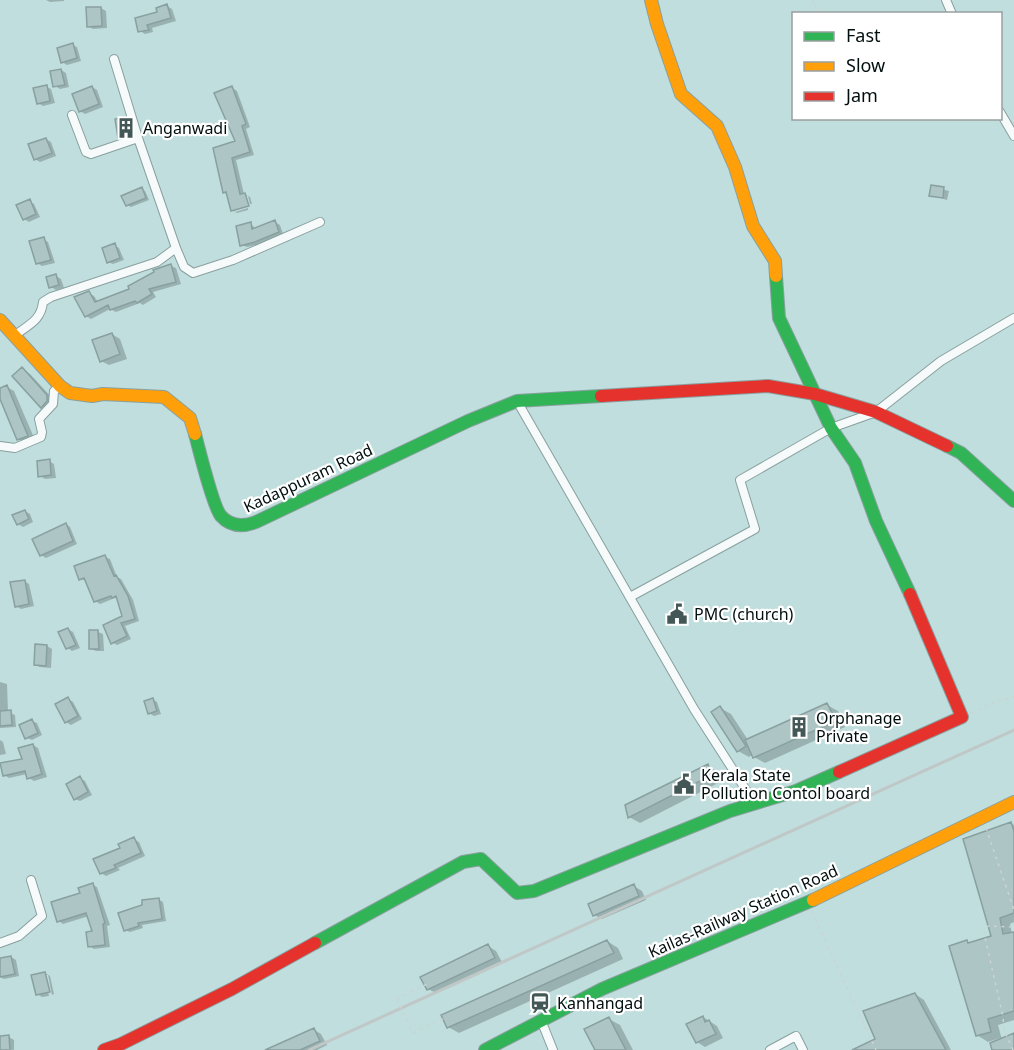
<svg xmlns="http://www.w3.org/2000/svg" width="1014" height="1050" font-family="'Noto Sans',sans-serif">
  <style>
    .shadow { fill: #0003 }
    .building { fill: #adc5c4; stroke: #88a09f; stroke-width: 1.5 }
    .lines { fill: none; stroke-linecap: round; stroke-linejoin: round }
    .street-casing { stroke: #88a09f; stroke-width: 10 }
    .fast-casing { stroke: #88a09f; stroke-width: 14 }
    .slow-casing { stroke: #88a09f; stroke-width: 14 }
    .jam-casing { stroke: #88a09f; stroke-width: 14 }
    .path { stroke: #cad4d3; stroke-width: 1.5; stroke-dasharray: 3 4.5; stroke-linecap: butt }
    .street { stroke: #f6fafa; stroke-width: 8 }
    .fast { stroke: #30b455; stroke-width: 12 }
    .slow { stroke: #ff9f0a; stroke-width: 12 }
    .jam { stroke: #e5322d; stroke-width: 12 }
    .rail { stroke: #bfc7c7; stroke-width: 3 }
    .path-bridge { stroke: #cad4d3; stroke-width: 1.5; stroke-dasharray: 3 4.5; stroke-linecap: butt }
    .labels { text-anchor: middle; stroke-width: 4.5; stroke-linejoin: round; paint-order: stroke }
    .poi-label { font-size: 16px; fill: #000f0e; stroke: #fff; text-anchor: start }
    .street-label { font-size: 16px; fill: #000f0e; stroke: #fff }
  </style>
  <rect width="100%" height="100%" fill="#c0dedd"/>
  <path class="shadow" d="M46,0H64V1L50,2Z
    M167,6L172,9L176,21L152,28L153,32L145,34L140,31Z
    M101,8L106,11L107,28L93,29L88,26L87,9Z
    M72,45L77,47L81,61L67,65L62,62Z
    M61,70L66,73L69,87L60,89L55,86Z
    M46,87L51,89L55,103L43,106L38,103Z
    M92,87L97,90L103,107L85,114L80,111Z
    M232,88L237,91L250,127L246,129L254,155L236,160L244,194L250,197L252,204H250L248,196H244L234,212L228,193L225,192L215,149L237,142Z
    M125,119L130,122L134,136L124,139L120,137Z
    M46,139L51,142L56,156L40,162L35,159Z
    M933,187L949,191L947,200L931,195Z
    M142,189L145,191L149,200L131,207L127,205Z
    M29,201L34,204L40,217L29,222L24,219Z
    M248,208V210L237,213L235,212Z
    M275,222L280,225L283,234L261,244L247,247L242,245L251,224L256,229Z
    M43,239L48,242L55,263L42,266L37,263Z
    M114,245L119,248L124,260L113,264L108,262Z
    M171,266L176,268L181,284L153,292L156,297L143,305L140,303L116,312L110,309L91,319L86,316L89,293L94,296L98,302L131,289Z
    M56,276L61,279L64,288L56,290L51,287Z
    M112,334L120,339L127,359L109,365L101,361Z
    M22,369L30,374L55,401L49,411L42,407Z
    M7,387L14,391L35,440L26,444L18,439L0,395V389Z
    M49,461L54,464L56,478L45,479L40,476Z
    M25,511L30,514L33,522L23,527L18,524Z
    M66,524L70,527L77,544L46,558L41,555Z
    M105,557L110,559L117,577L121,579L133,600L139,621L125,626L131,639L117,645L112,642L124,616L118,600L115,598L100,604L95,601L87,581L80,579Z
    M24,581L29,584L34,606L21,609L16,606Z
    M68,629L73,632L80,648L72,651L68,648Z
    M98,632L103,634L104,651H96L91,649Z
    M47,646L52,649L51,668L40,667L35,665Z
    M0,682L7,684L8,712L15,715L16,727L0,728Z
    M68,699L73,702L82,719L71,725L66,722Z
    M152,699L157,702L161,714L154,716L149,713Z
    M827,705L838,711L845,727L765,763L754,757L753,754L749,757L738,751L720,708L731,714L748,740Z
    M32,721L37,723L42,735L32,740L27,738Z
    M0,740L3,742L6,754L0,755Z
    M33,745L38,748L47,777L34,781L29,778L27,774L9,778L4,775L24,760Z
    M708,766L718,772L722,781L640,823L629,817Z
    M80,778L85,781L92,795L80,801L75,799Z
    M1011,823L1014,825V922L1010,924L1012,934H1014V1020L998,1025L1002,1040L1014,1035V1050H994L1001,1040L1000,1038L988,1042L977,1035L967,941L971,944L993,937Z
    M134,839L139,842L145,856L118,868L120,870L106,876L101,873L122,848Z
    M92,885L97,887L110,925L107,926L110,947L94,949L89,946L94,933L89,916L63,924L59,921Z
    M634,886L642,891L646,900L602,919L594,915Z
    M158,899L163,902L166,921L142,925L143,928L130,932L125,930Z
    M607,941L618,948L623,959L459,1033L448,1027Z
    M488,946L496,951L502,962L436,993L428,989Z
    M11,957L16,960L19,976L4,979L0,977V960Z
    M45,973L50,976L54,994L52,995L48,975H45L49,996L42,997L37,994L33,976Z
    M915,994L924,1000L951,1050H855L877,1040Z
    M703,1017L717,1026L723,1038L705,1047L697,1042Z
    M609,1019L620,1025L633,1050H596Z
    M313,1029L321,1034L327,1045L317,1050H269Z
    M0,1037H9L14,1040V1050L0,1049Z"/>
  <path class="building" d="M167,4L171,18L147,25L149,30L138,32L135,18L157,12L156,8Z
    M86,7H101L102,26L87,27Z
    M73,43L77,58L61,63L57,48Z
    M61,69L65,85L53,87L50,71Z
    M47,85L50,101L37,104L33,88Z
    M92,86L99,104L79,112L72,94Z
    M232,86L246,124L242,126L250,152L232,158L240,194L245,193L249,206L231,211L226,192L223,193L213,148L235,141L214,93Z
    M125,117L130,134L118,138L115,119Z
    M46,138L52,153L34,160L28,144Z
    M931,185L944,187L943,198L929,196Z
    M142,187L146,198L126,206L121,196Z
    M30,199L36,214L23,220L16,205Z
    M275,220L279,232L255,242L240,246L236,226L251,222L252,229Z
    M44,237L51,260L36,264L29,241Z
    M115,243L120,258L107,263L102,248Z
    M171,264L176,282L149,289L152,294L137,303L135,301L110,310L108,305L85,317L74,297L89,291L95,302L129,289L128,286L154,272L153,270Z
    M56,274L59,285L49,288L46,277Z
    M112,333L120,354L100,362L92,340Z
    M22,367L47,395V401L41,408L12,376Z
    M7,385L28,436L17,440L0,399V388Z
    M50,459L51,475L38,477L37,461Z
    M25,510L29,519L17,525L12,515Z
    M66,523L73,541L40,556L32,539Z
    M105,555L114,576L116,575L128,596L135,619L121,623L127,636L111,644L103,625L122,616L116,596L112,598L111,596L94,602L84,578L79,580L74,566Z
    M25,580L29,604L15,607L10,582Z
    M68,628L76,645L66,649L58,632Z
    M89,630H98L99,649H89Z
    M35,644L47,645L46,666L34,665Z
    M68,697L78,716L65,723L55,704Z
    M153,698L157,711L148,714L144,701Z
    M827,703L836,721L753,758L745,740Z
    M720,706L746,746L737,752L711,712Z
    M11,710L12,725L0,726V711Z
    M32,719L38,733L25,739L19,725Z
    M33,744L42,774L27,779L25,771L3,776L0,763L22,759L18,748Z
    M708,764L712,775L628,818L625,805Z
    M80,776L88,792L74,800L66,784Z
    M1011,822L1014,831V913L1000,918L1003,934L1014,932V1011L988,1019L991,1032L976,1036L949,946L967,940L968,943L991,936L963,839Z
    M134,837L141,853L114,865L116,868L100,874L93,859L120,848L118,844Z
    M93,883L105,923L103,924L105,945L88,947L86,932L92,931L86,913L57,922L51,902L80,893L78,888Z
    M634,884L639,896L593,916L588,904Z
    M159,898L162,919L138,923L139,926L124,931L118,913L142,905V900Z
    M607,940L614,953L447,1028L441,1015Z
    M488,944L495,958L427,990L420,977Z
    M11,956L15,974L0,977V958Z
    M45,972L50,992L36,995L31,975Z
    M915,993L946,1050H852L875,1039L863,1011Z
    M703,1016L705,1022L709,1020L716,1034L696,1043L686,1024Z
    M609,1017L615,1029L626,1050H595L584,1029Z
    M314,1028L320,1041L300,1050H265Z
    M1014,1033V1050H992L990,1043Z
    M9,1035L10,1050H0V1036Z"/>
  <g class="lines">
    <g class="street-casing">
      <path id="street" d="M946,0L952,14
        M114,59L138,138
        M1000,112L1014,136
        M176,248L184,267L193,273L233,260L320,222
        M14,336C28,325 41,321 43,302L51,297L157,262L176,248L138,138L91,154L86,152L72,115
        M517,401L694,709L755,804
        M0,446L15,448L41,437L42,432L39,419L53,404L54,391L60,386
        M630,597L755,529L740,480L831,428L876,412L941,361L1014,318
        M0,943L19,936L42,916L31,880
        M541,1020L553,1050
        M770,1050L796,1036L803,1050"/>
    </g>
    <g class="fast-casing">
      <path id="fast" d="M776,276L779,318L831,428L855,463L876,521L910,594
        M195,434C199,449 213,507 221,516C231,527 243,527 256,522L468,421L517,401L601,396
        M947,446L961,453L1014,501
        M315,943L463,862L481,859L517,893L534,891L730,811L796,791L839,772
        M485,1050L602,989L813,900"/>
    </g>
    <g class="slow-casing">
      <path id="slow" d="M651,0L657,24L681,94L717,126L735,167L753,226L775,261L776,276
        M0,320L60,386L70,393L92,396L103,394L164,397L190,418L195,434
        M813,900L1014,802"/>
    </g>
    <g class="jam-casing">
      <path id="jam" d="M601,396L768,386L815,394L876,412L947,446
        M839,772L962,717L910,594
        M104,1050L121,1044L232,989L315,943"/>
    </g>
    <path class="path" d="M813,0L818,14
      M971,713L999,700L1014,697
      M986,828L1014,910
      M812,912L876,1050
      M397,999L429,983
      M413,1033L445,1018
      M1013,1050L1004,1030L1003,1017L984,933L988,926L1014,927"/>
    <use href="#street" class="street"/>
    <use href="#fast" class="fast"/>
    <use href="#slow" class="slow"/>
    <use href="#jam" class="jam"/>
    <path class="rail" d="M309,1050L1014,730"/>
    <path class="path-bridge" d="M397,999L413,1033"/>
  </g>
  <defs>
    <g id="building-bare" transform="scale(1.62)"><path d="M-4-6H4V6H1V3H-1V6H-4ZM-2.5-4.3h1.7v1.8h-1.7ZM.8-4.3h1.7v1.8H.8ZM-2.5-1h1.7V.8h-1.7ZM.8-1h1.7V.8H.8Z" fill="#435756" stroke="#fff" stroke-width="2.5" paint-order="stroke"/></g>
    <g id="civic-bare" transform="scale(1.62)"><path d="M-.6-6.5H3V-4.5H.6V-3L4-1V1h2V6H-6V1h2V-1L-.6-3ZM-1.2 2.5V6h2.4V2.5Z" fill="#435756" stroke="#fff" stroke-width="2.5" paint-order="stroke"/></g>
    <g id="station-bare" transform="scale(1.62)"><path d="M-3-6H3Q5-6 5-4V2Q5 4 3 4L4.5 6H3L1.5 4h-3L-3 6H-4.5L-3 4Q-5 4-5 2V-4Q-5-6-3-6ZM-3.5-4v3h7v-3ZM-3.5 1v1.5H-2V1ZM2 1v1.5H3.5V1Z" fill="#435756" stroke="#fff" stroke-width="2.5" paint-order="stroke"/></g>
  </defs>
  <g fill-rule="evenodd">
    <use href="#building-bare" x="126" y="128"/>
    <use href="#civic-bare" x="677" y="614"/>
    <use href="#building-bare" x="799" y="727"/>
    <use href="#civic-bare" x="684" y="784"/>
    <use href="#station-bare" x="540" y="1003"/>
  </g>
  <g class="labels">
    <g class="poi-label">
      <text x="143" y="134">Anganwadi</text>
      <text x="694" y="620">PMC (church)</text>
      <text x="816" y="724">Orphanage<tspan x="816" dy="18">Private</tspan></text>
      <text x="701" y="781">Kerala State<tspan x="701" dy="18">Pollution Contol board</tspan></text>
      <text x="557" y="1009">Kanhangad</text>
    </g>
    <g class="street-label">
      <text transform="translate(308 478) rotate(-25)" y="6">Kadappuram Road</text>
      <text transform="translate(743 911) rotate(-24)" y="6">Kailas-Railway Station Road</text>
    </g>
  </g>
  <rect x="792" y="12" width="210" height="108" fill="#ffffff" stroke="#999f9f" stroke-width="1.5"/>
  <rect x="804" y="32" width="30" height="9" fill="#30b455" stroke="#999f9f" stroke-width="1.5"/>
  <text x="846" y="42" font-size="18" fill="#000f0e">Fast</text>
  <rect x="804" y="62" width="30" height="9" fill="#ff9f0a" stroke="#999f9f" stroke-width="1.5"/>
  <text x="846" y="72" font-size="18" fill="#000f0e">Slow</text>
  <rect x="804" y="92" width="30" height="9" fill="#e5322d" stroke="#999f9f" stroke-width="1.5"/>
  <text x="846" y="102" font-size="18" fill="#000f0e">Jam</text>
</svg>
